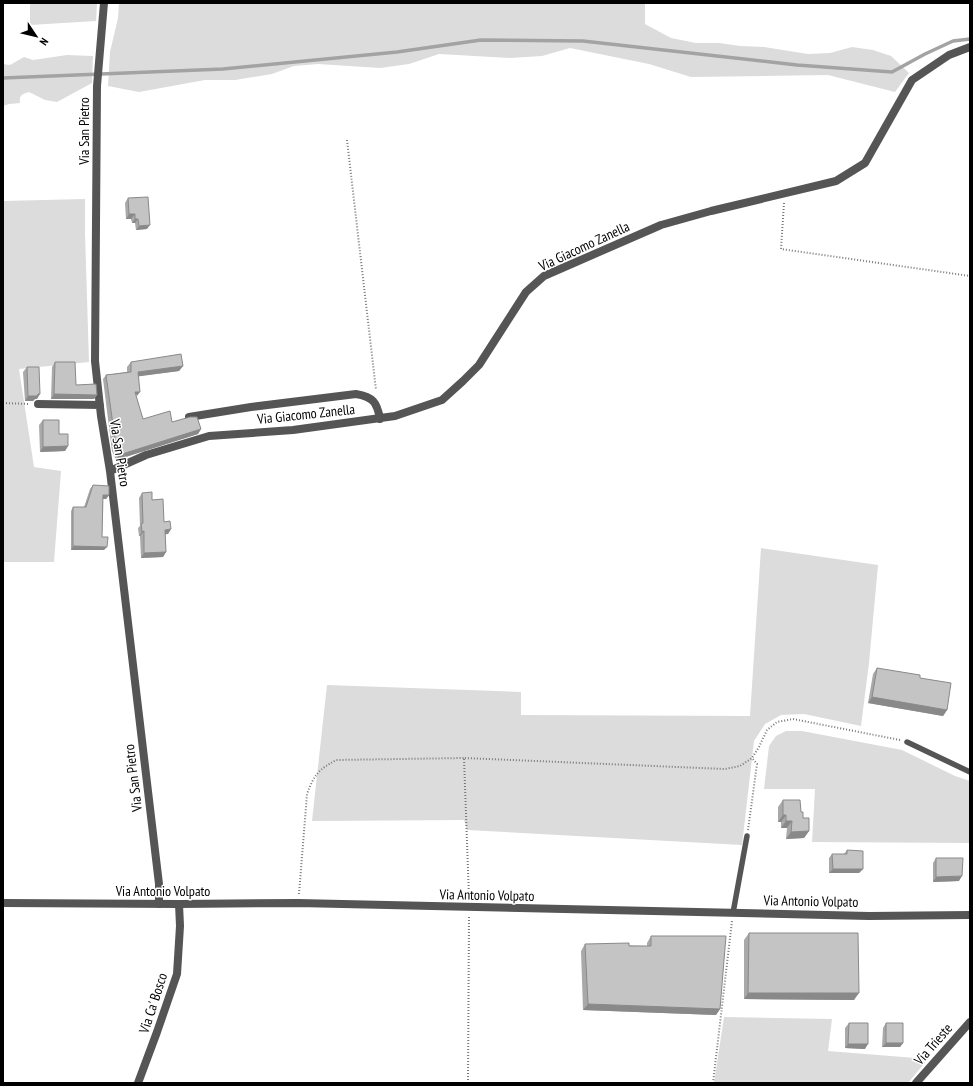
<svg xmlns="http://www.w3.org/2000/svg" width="973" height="1086" font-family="'PT Sans Narrow',sans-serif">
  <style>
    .green { fill: #dcdcdc }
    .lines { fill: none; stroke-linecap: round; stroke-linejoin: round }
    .stream { stroke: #a3a3a3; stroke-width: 3.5 }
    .path { stroke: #777; stroke-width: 2; stroke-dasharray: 1 2; stroke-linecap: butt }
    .service { stroke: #555; stroke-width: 5.5 }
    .minor { stroke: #555; stroke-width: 8 }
    .tertiary { stroke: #555; stroke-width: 8 }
    .wall { fill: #a9a9a9 }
    .shaded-wall { fill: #898989 }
    .building { fill: #c4c4c4; stroke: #898989 }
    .labels { text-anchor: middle; stroke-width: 3; stroke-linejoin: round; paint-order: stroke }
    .street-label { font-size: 14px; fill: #000; stroke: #fff }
  </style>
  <rect width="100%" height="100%" fill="#fff"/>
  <path class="green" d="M30,3H97L96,21L30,25Z
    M119,3H645V24L671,38L696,43H719L740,46L764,47L808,54L830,53L852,47L873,50L891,56L909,73L895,92L828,75L691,77L649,64L570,48L542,56L510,58L439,54L409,64L380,68L318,64L294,66L272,74L235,80H205L139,92L108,86L110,52L118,18Z
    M67,55L93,56L92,83L57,102L45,100L29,92C22,94 19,95 20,103L9,104L3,106V64L10,65L24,57L33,60Z
    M85,199V233L89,362L19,369L34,467L61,471L54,562H3V201Z
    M761,548L878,565L869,663L861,726L804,714L781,715L765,724L754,741L742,845L467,830L464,820L312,821L327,685L521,692V715L750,716Z
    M786,731H802L902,750L955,776L970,781V843L812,842L815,789H764L769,746L776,736Z
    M724,1017L832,1019L828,1051L928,1059L908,1083H714Z"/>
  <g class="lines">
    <path class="stream" d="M3,78L223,69L397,52L481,40L583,41L797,65L892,72L925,54L953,41L970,39"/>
    <path class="path" d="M347,140L376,390
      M784,203L781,249L970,276
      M3,403L29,404
      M748,830L757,764L752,758
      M299,894L307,794C314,775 318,770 336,760L464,758
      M469,898L464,758L725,769L740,766L752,758L759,747L767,730L777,722L793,719L900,740
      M468,1083L469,916
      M713,1083L732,921"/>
    <path class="service" d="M907,742L970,772
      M733,913L747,836"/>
    <path class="minor" d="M104,3L97,86L95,361L101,416L110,471L159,884V904
      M38,404L100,405
      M189,417L251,407L356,394C373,397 377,402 380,419
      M110,471L146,455L209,436L293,430L395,416L442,400L463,381L479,365L526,292L544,276L661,225L711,211L836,181L865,163L912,80L949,55L970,47
      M138,1083L157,1032L177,974L180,926L179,904
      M916,1083L970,1022"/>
    <path class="tertiary" d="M3,903L179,904L298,903L869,916L970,915"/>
  </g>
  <path class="wall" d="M128,198L147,229L136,230L135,223H132L131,219H126L125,203Z
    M55,362L76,385L97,395L94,399H51L52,367Z
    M131,362L183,366L179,371L138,376L136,396L143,419L172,422L201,429L198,434L116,460L112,451L103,379L106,375L127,372V367Z
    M27,367L37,399H35L33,401H25L23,372Z
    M43,420L68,446L65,451L40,452L39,425Z
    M93,485L109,495L106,499H103L102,537L104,550H71V511L73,507H84L90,489Z
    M142,493L152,500L164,522L171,529L168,534H165L166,552L163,557L141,558L140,536H139L138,528L140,526L139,498Z
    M877,668L920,678L947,710L943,716L868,703L873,674Z
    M783,800L803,818L809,831L804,838L786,839L787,828H781V822H778V807Z
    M847,850L863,869L859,873H829V858L832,854H844Z
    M936,858L959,881L933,882V863Z
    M749,933L854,1000L744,999V940Z
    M651,936L720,1009L716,1015L583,1010L581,951L585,944L647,946V943Z
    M849,1023L865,1049L845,1048V1028Z
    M886,1023L903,1043L900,1047H882L883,1028Z"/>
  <path class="shaded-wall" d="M129,214H135L131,219H126Z
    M135,219H138L135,223H132Z
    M150,225L147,229L136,230L139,226Z
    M183,366L179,371L134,377L138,372Z
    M135,392H140L137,396Z
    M38,394H40L37,399H35L33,401H25L28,396Z
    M54,394L97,395L94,399H51Z
    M201,429L198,434L116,460L119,455Z
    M68,446L65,451L40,452L43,447Z
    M103,495H109L106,499H100Z
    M171,529L168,534L162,535L165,530Z
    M144,531L140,536H139L142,532Z
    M73,546L107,547L104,550H71Z
    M166,552L163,557L141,558L144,553Z
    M872,697L947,710L943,716L868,703Z
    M783,815H786L781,822H778Z
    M786,821H792L787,828H781Z
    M809,831L804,838L786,839L791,832Z
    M833,869H863L859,873H829Z
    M962,876L959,881L933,882L936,877Z
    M748,993H859L854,1000L744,999Z
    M588,1004L720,1009L716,1015L583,1010Z
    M886,1043H903L900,1047H882Z
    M848,1044H868L865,1049L845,1048Z"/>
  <path class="building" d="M148,197L150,225L139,226L138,219H135V214H129L128,198Z
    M181,354L183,366L138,372L140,392H135L143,419L170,411L172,422L190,417H197L201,429L119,455L116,446L106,375L131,372V362Z
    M55,362H75L76,385L96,384L97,395L54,394Z
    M27,367H39L40,394H38L37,396H28Z
    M43,420H59V434H68V446L43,447Z
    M93,485L109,486V495H103L102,537H108L107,547L73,546V507H86Z
    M152,492V500L163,499L164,522L170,521L171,529L165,530L166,552L144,553V531L142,532L141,524L143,523L142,493Z
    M877,668L920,675V678L951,683L947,710L872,697Z
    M783,800H800L801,812H803V818H809V831L791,832L792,821H786V815H783Z
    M847,850L863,851V869H833L832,854H847Z
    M936,858H963L962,876L936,877Z
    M749,933H858L859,993H748Z
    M651,936H726L720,1009L588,1004L585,944L629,943V946H651Z
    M849,1023H868V1044H848Z
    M886,1023H903V1043H886Z"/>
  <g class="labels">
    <g class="street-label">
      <text transform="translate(84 131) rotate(-90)" y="5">Via San Pietro</text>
      <text transform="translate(584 246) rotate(-25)" y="5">Via Giacomo Zanella</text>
      <text transform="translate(306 414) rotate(-6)" y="5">Via Giacomo Zanella</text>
      <text transform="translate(120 453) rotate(81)" y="5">Via San Pietro</text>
      <text transform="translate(133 778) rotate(-97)" y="5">Via San Pietro</text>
      <text x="163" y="896">Via Antonio Volpato</text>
      <text transform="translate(487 895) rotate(1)" y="5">Via Antonio Volpato</text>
      <text transform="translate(811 901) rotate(1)" y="5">Via Antonio Volpato</text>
      <text transform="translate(153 1003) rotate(-72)" y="5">Via Ca' Bosco</text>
      <text transform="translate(933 1044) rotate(-49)" y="5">Via Trieste</text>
    </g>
  </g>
  <rect width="973" height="1086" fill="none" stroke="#000000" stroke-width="8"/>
  <g transform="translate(36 36) rotate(125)" stroke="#ffffff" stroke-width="3" paint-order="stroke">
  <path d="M0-3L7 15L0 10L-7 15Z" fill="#000000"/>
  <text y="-6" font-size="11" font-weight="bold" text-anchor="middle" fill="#000000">N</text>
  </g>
</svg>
